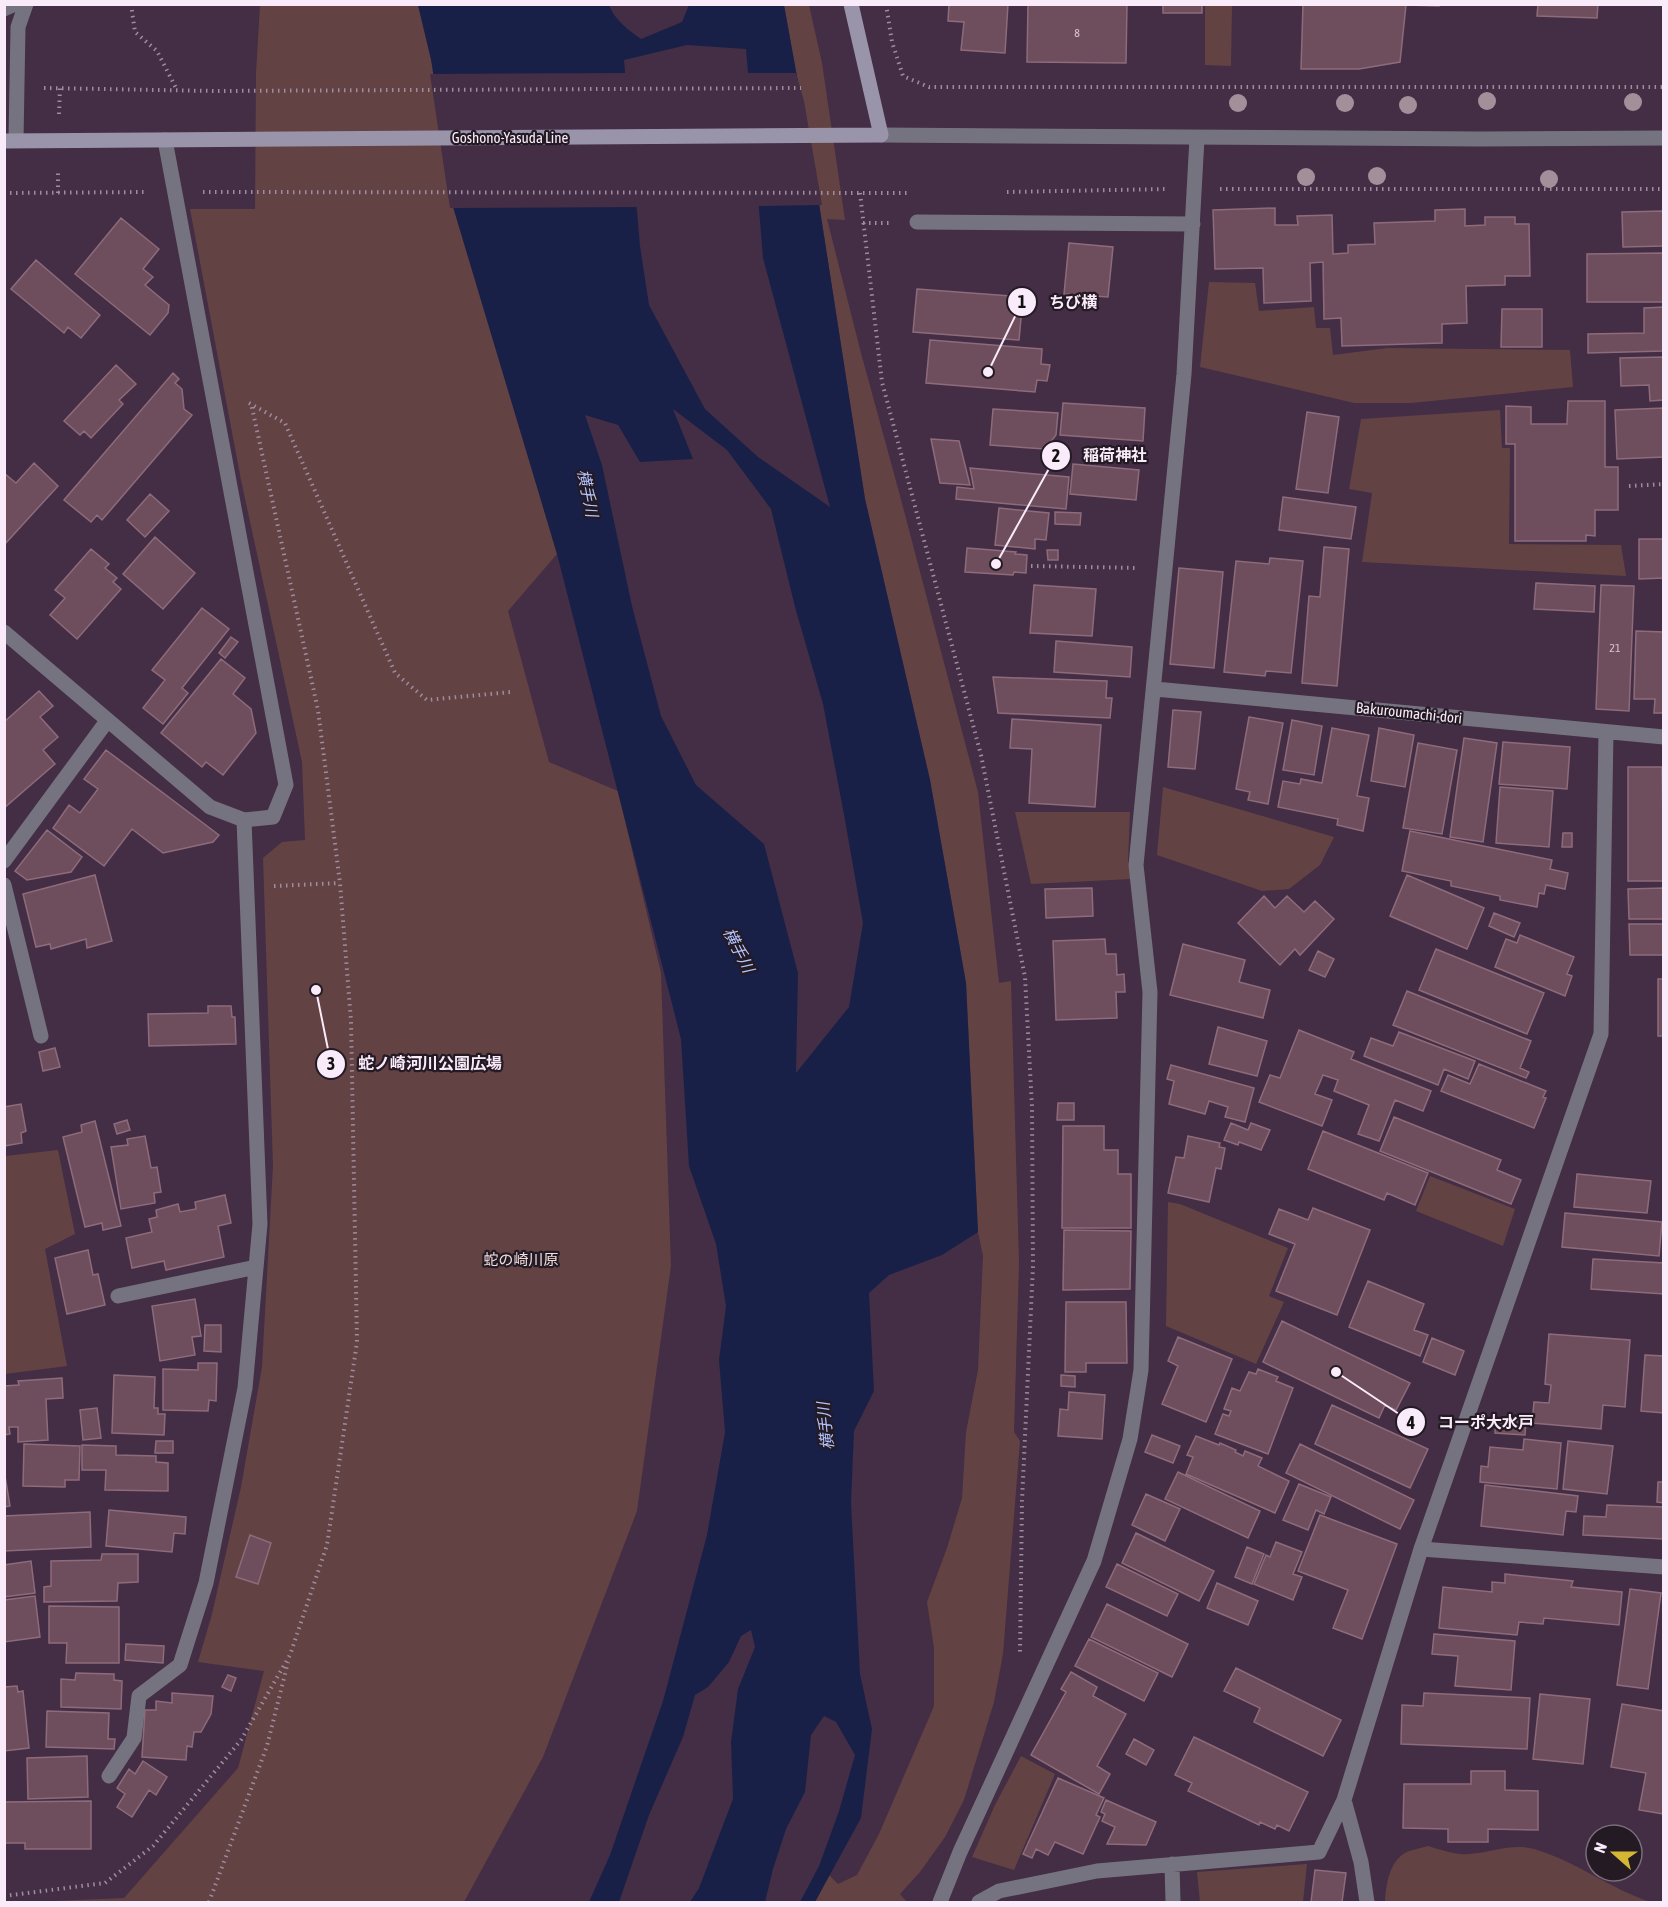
<svg xmlns="http://www.w3.org/2000/svg" width="1668" height="1907" font-family="'Asap Condensed','Noto Sans JP',sans-serif">
  <style>
    .green { fill: #634243 }
    .water { fill: #192048; fill-rule: evenodd }
    .pier { fill: #432e45 }
    .building { fill: #6e4e5c; stroke: #8e6b7a; stroke-width: 1.5 }
    .lines { fill: none; stroke-linecap: round; stroke-linejoin: round }
    .path { stroke: #9e8c9f; stroke-width: 4; stroke-dasharray: 1.5 4.5; stroke-linecap: butt }
    .minor { stroke: #767381; stroke-width: 15 }
    .tertiary { stroke: #767381; stroke-width: 15 }
    .secondary { stroke: #9a94aa; stroke-width: 15 }
    .tree { fill: #a38f9a }
    .labels { text-anchor: middle; stroke-width: 4.5; stroke-linejoin: round; paint-order: stroke }
    .number-label { font-size: 12px; fill: #d6c4d2 }
    .street-label { font-size: 15px; fill: #f9ebfa; stroke: #241a24 }
    .park-label { font-size: 15px; fill: #f2dfdf; stroke: #241a24 }
    .water-label { font-size: 16px; font-style: italic; fill: #b3c4fe; stroke: #241a24 }
    .leader { fill: none; stroke: #f9ebfa; stroke-width: 2 }
    .callout-dot { fill: #f9ebfa; stroke: #241a24; stroke-width: 2 }
    .mark-label { font-size: 18px; text-anchor: middle; font-weight: bold; fill: #111 }
    .callout-label { font-size: 16px; text-anchor: middle; font-weight: bold; fill: #f9ebfa; stroke: #241a24; stroke-width: 4.5; stroke-linejoin: round; paint-order: stroke }
  </style>
  <rect width="100%" height="100%" fill="#432e45"/>
  <path class="green" d="M260,5H418L507,382L557,554L508,611L549,762L618,791L661,973L671,1266L637,1511L543,1757L464,1902H29L124,1898L238,1768L264,1671L198,1662L212,1614L241,1487L262,1367L273,1166L263,858L282,842L305,840L302,762L241,480L190,209H255L256,73Z
    M784,5H809L822,63L845,220L827,219L861,353L899,492L978,792L999,983L1011,981L1019,1263L1014,1432L1020,1441L1003,1654L994,1702L964,1800L945,1837L920,1872L900,1894L907,1902H815L829,1875L838,1884L857,1875L879,1834L934,1706V1648L927,1602L947,1548L962,1498L966,1432L978,1370L983,1256L978,1232L966,983L930,780L865,499L813,165Z
    M1205,5H1232L1231,66L1205,65Z
    M1209,282L1255,283L1259,311L1314,307L1316,328H1330L1333,355L1388,348L1570,350L1573,387L1411,403H1354L1200,367Z
    M1500,410L1502,448H1510L1509,544L1621,545L1626,576L1362,562L1372,493L1349,489L1361,419Z
    M1163,787L1334,837L1320,865L1289,889L1262,891L1157,855Z
    M1015,812H1130L1128,861L1131,879L1031,884Z
    M58,1150L75,1234L45,1249L67,1366L5,1374V1156Z
    M1430,1176L1515,1209L1503,1246L1416,1211Z
    M1168,1202L1180,1204L1288,1248L1269,1296L1284,1302L1256,1364L1166,1326Z
    M1021,1756L1055,1774L1014,1870L972,1857L995,1805Z
    M1428,1846C1439,1849 1449,1853 1460,1854C1484,1856 1510,1842 1534,1849C1576,1861 1610,1889 1651,1902H1385C1386,1885 1389,1859 1409,1851C1415,1849 1422,1848 1428,1846Z
    M1307,1864L1303,1902H1200L1197,1872Z"/>
  <path class="water" d="M418,5H609C615,20 628,30 641,39L682,22L689,5H784L813,165L865,499L930,780L966,983L978,1232L942,1255L889,1275L869,1293L874,1391L854,1431L851,1503L860,1674L872,1729L861,1818L815,1902H800L819,1866L839,1811L855,1755L836,1722L824,1716L811,1735L805,1792L786,1829L773,1869L765,1902H690L699,1888L733,1799L731,1742L738,1689L755,1647L751,1630L741,1636L729,1662L708,1687L695,1695L683,1737L649,1815L619,1902H589L610,1855L663,1701L707,1535L725,1432L719,1360L726,1306L716,1244L689,1166L681,1039L557,554L453,207L431,59ZM687,45L746,49L763,258L830,507L758,457L705,409L649,305L640,246L624,60ZM673,409L727,450L771,509L795,607L823,704L845,820L863,923L849,1007L796,1073L798,973L764,844L696,785L661,716L632,606L602,465L585,415L618,425L640,462L693,459Z"/>
  <path class="pier" d="M628,73L640,207L450,208L430,74Z
    M745,73H796L804,101L822,205L756,206Z"/>
  <path class="building" d="M949,4H1008L1005,53L961,50L964,22L948,21Z
    M1028,4H1127L1126,63L1027,62Z
    M1163,4H1202V13H1163Z
    M1303,4H1439V6L1406,5L1400,62L1359,69H1301Z
    M1538,4H1598L1597,18L1537,16Z
    M1275,208V225H1298L1297,216L1332,215L1333,254L1348,253V245L1375,244L1374,223L1435,221V210L1465,209V226L1485,225V217H1515V224H1529L1530,276H1505V285L1466,286L1467,323L1442,324V343L1342,346L1341,318L1324,319L1323,262L1310,263L1311,301L1264,303L1263,268L1215,269L1213,210Z
    M1664,211V246L1623,247L1622,212Z
    M121,218L159,249L143,269L153,277L145,285L169,305L168,313L150,335L75,274Z
    M1069,243L1113,247L1108,297L1064,294Z
    M1664,253V302H1587V254Z
    M36,260L100,315L81,338L68,327L64,333L11,289Z
    M917,289L1023,297L1019,340L913,332Z
    M1664,307V351L1588,353V334L1644,333V308Z
    M1502,309H1542V347H1501Z
    M930,340L1042,349L1041,364L1050,365L1047,381L1037,380L1035,392L926,383Z
    M1664,357V400L1650,401L1649,385L1621,386L1620,358Z
    M116,365L136,384L119,400L123,404L91,438L84,431L80,435L64,421Z
    M173,373L179,379L175,383L182,389L184,409L192,415L102,520L97,515L91,522L64,500Z
    M1568,401H1605V467H1618V510H1595V536L1586,535V541H1515V444H1506V406L1531,407V424H1567Z
    M1063,403L1145,408L1143,441L1060,435Z
    M1664,408V457L1617,459L1615,410Z
    M993,409L1058,413L1056,435L1045,449L990,445Z
    M1307,412L1339,417L1328,493L1296,489Z
    M931,439L959,441L970,485L940,483Z
    M34,463L58,486L4,545V473L16,483Z
    M1073,464L1139,470L1136,500L1070,494Z
    M970,468L1069,477L1066,509L956,499L957,487L974,489Z
    M150,494L169,511L145,537L127,520Z
    M1283,497L1356,507L1351,539L1279,530Z
    M999,508L1049,513L1046,540L1035,539V549L995,545Z
    M1055,512L1081,513L1080,525L1055,524Z
    M155,537L195,573L163,609L123,574Z
    M1639,539H1664V578L1639,579Z
    M1324,547L1349,549L1337,686L1302,683L1309,596L1320,597Z
    M967,548L1016,552L1015,554L1027,555L1026,573L1014,572L1013,575L965,572Z
    M91,549L109,564L105,568L117,578L113,582L121,589L77,639L50,615L65,598L55,590Z
    M1047,550H1058V560H1048Z
    M1270,558L1303,561L1291,673L1266,671L1265,676L1224,672L1236,561L1269,564Z
    M1179,568L1223,572L1214,668L1170,664Z
    M1536,583L1595,586L1594,612L1534,609Z
    M1034,585L1096,589L1092,636L1030,633Z
    M1601,585L1634,586L1629,711L1596,709Z
    M202,608L229,629L182,688L188,693L163,724L143,708L165,680L152,670Z
    M1636,631L1664,632V713H1654L1655,699H1634Z
    M231,637L238,642L225,658L219,653Z
    M1056,641L1132,647L1130,677L1054,672Z
    M221,659L245,678L233,694L251,709L256,733L223,775L206,762L202,767L161,733Z
    M993,677L1107,681L1106,698H1112L1110,718L998,713Z
    M39,691L53,706L40,717L58,737L43,750L55,764L4,808V722Z
    M1173,710L1201,712L1195,769L1168,767Z
    M1249,717L1283,723L1268,804L1248,800L1250,792L1236,789Z
    M1012,719L1101,725L1095,807L1029,803L1032,749L1010,748Z
    M1292,720L1322,726L1314,775L1283,770Z
    M1332,728L1369,735L1357,796L1369,798L1363,831L1337,825L1338,819L1278,807L1283,781L1300,784L1301,779L1322,783Z
    M1379,728L1414,735L1405,787L1371,781Z
    M1464,738L1497,743L1483,842L1450,837Z
    M1503,742L1570,747L1567,789L1499,784Z
    M1418,743L1457,750L1442,834L1403,828Z
    M106,750L219,835L213,842L163,853L132,829L104,866L53,828L69,805L80,813L98,789L84,779Z
    M1628,767H1662L1664,881H1628Z
    M1500,787L1553,791L1549,847L1496,843Z
    M47,830L82,857L71,872L27,880L15,871Z
    M1410,831L1552,860L1550,869L1568,873L1565,889L1546,885L1544,894L1539,893L1537,907L1500,900V896L1451,886V881L1402,871Z
    M1563,833H1572V847H1562Z
    M95,875L112,941L87,948L86,939L51,949L50,944L36,947L23,894Z
    M1407,875L1484,908L1467,949L1390,916Z
    M1092,888L1093,916L1046,918L1045,889Z
    M1664,888V919H1629L1628,889Z
    M1264,896L1275,908L1287,896L1304,912L1315,901L1334,919L1300,955L1295,949L1280,965L1238,923Z
    M1494,913L1520,923L1514,937L1489,926Z
    M1629,924H1664V955H1630Z
    M1520,935L1574,957L1567,974L1572,976L1565,996L1495,967L1506,939L1517,943Z
    M1105,939L1106,954H1116L1117,975L1124,974L1125,992H1116L1117,1018L1056,1020L1053,941Z
    M1183,944L1245,960L1239,982L1270,990L1263,1018L1170,995Z
    M1436,949L1544,993L1527,1034L1419,990Z
    M1318,951L1334,959L1325,977L1309,970Z
    M1658,979H1664V1036H1658Z
    M1407,991L1531,1041L1520,1068L1529,1072L1526,1078L1393,1025Z
    M208,1006H231L232,1017H235L236,1044L149,1046L148,1014L208,1013Z
    M1218,1027L1267,1041L1257,1076L1209,1064Z
    M1299,1030L1354,1052L1351,1059L1431,1091L1423,1111L1395,1100L1379,1141L1358,1134L1369,1105L1334,1091L1338,1080L1323,1075L1315,1094L1332,1100L1322,1126L1259,1102L1270,1075L1280,1078Z
    M1399,1032L1475,1061L1468,1079L1444,1069L1438,1085L1364,1056L1371,1038L1393,1046Z
    M55,1048L60,1067L43,1071L39,1052Z
    M1479,1064L1546,1091L1543,1097L1546,1098L1534,1128L1441,1091L1448,1075L1470,1084Z
    M1171,1065L1254,1088L1245,1122L1225,1117L1228,1107L1209,1101L1205,1114L1169,1104L1174,1081L1167,1079Z
    M1058,1103H1074V1120H1057Z
    M21,1104L26,1131L21,1133L22,1143L4,1146V1107Z
    M1394,1117L1501,1160L1497,1170L1521,1180L1511,1204L1380,1151Z
    M127,1120L130,1130L117,1134L114,1124Z
    M95,1121L121,1226L103,1230L102,1223L85,1227L63,1137L82,1132L81,1125Z
    M1231,1123L1248,1130L1251,1123L1270,1130L1261,1150L1239,1142L1238,1145L1224,1140Z
    M1063,1126H1104V1150H1118V1174H1131V1228H1062Z
    M1323,1131L1428,1173L1415,1205L1387,1193L1384,1200L1308,1169Z
    M145,1136L151,1168L157,1167L161,1192L154,1193L155,1203L121,1209L111,1147L128,1145L127,1139Z
    M1188,1136L1220,1143L1219,1147L1225,1148L1221,1169L1216,1168L1209,1202L1168,1193L1176,1157L1184,1158Z
    M1577,1174L1651,1181L1647,1213L1574,1207Z
    M225,1195L231,1223L218,1226L224,1257L166,1270L164,1261L132,1268L126,1238L152,1232L149,1219L157,1217L156,1210L178,1204L180,1212L196,1209L195,1202Z
    M1313,1208L1370,1230L1337,1315L1276,1291L1295,1244L1269,1234L1279,1209L1308,1220Z
    M1565,1213L1662,1222L1659,1256L1562,1247Z
    M1064,1230L1131,1231L1130,1289L1063,1290Z
    M88,1250L93,1275L98,1274L105,1305L67,1314L55,1258Z
    M1593,1259L1664,1263V1294L1591,1289Z
    M1368,1281L1424,1304L1414,1330L1428,1335L1420,1356L1349,1327Z
    M195,1299L201,1336L192,1337L195,1355L160,1361L152,1306Z
    M1066,1302H1126L1127,1363H1086V1372H1065Z
    M1282,1321L1410,1383L1396,1410L1385,1405L1379,1418L1263,1362Z
    M205,1325H221V1352L204,1351Z
    M1549,1334L1630,1340L1625,1407L1603,1405L1601,1429L1532,1423L1534,1402L1549,1403L1551,1385L1545,1384Z
    M1178,1337L1232,1359L1206,1422L1162,1404L1178,1366L1168,1361Z
    M1432,1338L1464,1351L1455,1375L1423,1362Z
    M1645,1355L1664,1356V1413L1641,1411Z
    M198,1363H217L216,1401L209,1400L208,1411L163,1410V1369L198,1370Z
    M1258,1369L1278,1377L1276,1381L1293,1388L1268,1454L1215,1434L1223,1414L1229,1416L1231,1411L1224,1409L1232,1388L1240,1391L1249,1372L1256,1374Z
    M114,1375L155,1377L154,1408H158V1414H165L164,1435L112,1433Z
    M1061,1375L1075,1376V1387L1061,1386Z
    M62,1378L63,1398L46,1399L48,1440L18,1442V1427H9L10,1434L4,1435V1386L19,1385L18,1381Z
    M1069,1392L1105,1395L1102,1439L1058,1436L1060,1409L1068,1410Z
    M1332,1405L1428,1449L1410,1488L1315,1444Z
    M97,1408L101,1438L83,1440L80,1410Z
    M1496,1418L1526,1420L1525,1435L1495,1433Z
    M1152,1435L1180,1446L1173,1463L1145,1452Z
    M1196,1436L1219,1445L1220,1443L1236,1450L1235,1452L1243,1456L1245,1451L1262,1458L1258,1466L1289,1481L1275,1513L1186,1474L1193,1457L1187,1455Z
    M1524,1439L1561,1443L1557,1489L1480,1482L1481,1466L1488,1467L1490,1447L1523,1450Z
    M156,1441H173V1453H155Z
    M1568,1441L1613,1446L1607,1494L1563,1489Z
    M24,1444L80,1446L79,1480H65V1487L23,1486Z
    M1300,1444L1414,1500L1400,1529L1286,1473Z
    M82,1445L116,1446V1455L156,1456V1462L168,1463V1491L105,1490L106,1470H82Z
    M4,1470L10,1506L4,1507Z
    M1178,1472L1260,1511L1248,1538L1165,1499Z
    M1658,1482H1664V1503L1657,1502Z
    M1299,1484L1331,1497L1324,1514L1316,1510L1308,1530L1283,1520Z
    M1485,1485L1578,1496L1576,1512L1566,1511L1563,1535L1481,1526Z
    M1146,1494L1180,1509L1165,1541L1132,1525Z
    M1607,1505L1664,1507V1539L1583,1535L1584,1516L1606,1517Z
    M109,1510L186,1517L185,1534L174,1533L172,1552L106,1546Z
    M90,1512L91,1547L4,1551V1516Z
    M1320,1515L1397,1544L1362,1639L1333,1628L1348,1590L1298,1571Z
    M1136,1533L1214,1571L1199,1601L1122,1563Z
    M250,1535L271,1543L258,1584L236,1577Z
    M1276,1542L1302,1552L1293,1574L1302,1577L1293,1600L1254,1584L1266,1555L1270,1557Z
    M1247,1547L1264,1554L1252,1584L1235,1577Z
    M102,1554H138V1582L118,1583L117,1601L44,1602V1587L51,1586V1561L101,1560Z
    M31,1561L35,1593L4,1597V1565Z
    M1117,1564L1178,1594L1167,1616L1106,1587Z
    M1505,1574L1573,1581L1571,1587L1622,1592L1619,1625L1544,1618L1543,1624L1519,1622L1517,1635L1439,1628L1443,1587L1492,1592V1582L1505,1583Z
    M1217,1583L1258,1601L1248,1625L1207,1608Z
    M1630,1589L1661,1593L1648,1689L1617,1685Z
    M35,1596L40,1637L4,1642V1600Z
    M1107,1604L1188,1644L1172,1677L1091,1637Z
    M49,1606L119,1607V1663H66L67,1643H49Z
    M1434,1634L1515,1641L1511,1690L1455,1686L1458,1656L1432,1654Z
    M1089,1639L1158,1673L1144,1701L1075,1666Z
    M126,1644L164,1646L163,1663L125,1660Z
    M1236,1668L1341,1720L1323,1756L1254,1722L1260,1708L1224,1691Z
    M1071,1672L1097,1687L1093,1696L1126,1714L1097,1766L1110,1774L1099,1794L1031,1755L1066,1692L1061,1689Z
    M76,1673L114,1674V1680L122,1681L121,1709L61,1707V1679L75,1680Z
    M228,1675L236,1678L231,1691L222,1687Z
    M17,1686L18,1692L23,1691L29,1748L4,1751V1687Z
    M172,1693L213,1696L211,1714L201,1732H194L192,1747L187,1746L186,1760L142,1757L145,1710H156V1701L172,1703Z
    M1424,1693L1530,1698L1527,1749L1401,1744L1402,1705L1423,1706Z
    M1540,1694L1590,1699L1583,1764L1533,1759Z
    M1622,1704L1664,1711V1814L1639,1810L1646,1773L1611,1767Z
    M47,1711L109,1713L108,1739H115L114,1749L46,1747Z
    M1194,1737L1308,1792L1289,1831L1277,1825L1275,1829L1260,1822L1259,1825L1188,1791L1192,1783L1175,1775Z
    M1134,1739L1154,1750L1146,1765L1126,1754Z
    M87,1756L88,1797L28,1799L27,1758Z
    M143,1761L167,1777L156,1795L149,1790L132,1817L117,1807L125,1794L117,1788L129,1769L135,1774Z
    M1471,1771H1505V1790L1538,1791V1830L1488,1829V1842H1448V1829L1403,1828L1404,1784H1471Z
    M1058,1778L1104,1798L1096,1815L1100,1817L1083,1854L1055,1842L1048,1855L1036,1849L1032,1858L1023,1854Z
    M1106,1800L1156,1822L1146,1845L1107,1844L1115,1827L1102,1821L1105,1814L1101,1812Z
    M91,1801V1849H25V1843H4V1802Z
    M1315,1870L1346,1873L1342,1902H1311Z"/>
  <g class="lines">
    <path class="path" d="M131,4L135,32L157,51L177,90
      M886,4L892,42L903,76L929,87H1664
      M44,88L215,91L801,88
      M59,114L60,88
      M1220,189H1664
      M203,192L910,193
      M1007,192L1168,189
      M4,193L148,192
      M58,193V169
      M860,193L882,382L981,755L1025,977L1032,1107L1033,1266L1022,1501L1020,1653
      M863,223H889
      M249,403L285,423L395,673L427,700L511,692
      M1629,486L1664,484
      M1031,566L1138,568
      M274,886L340,883
      M4,1896L105,1883L153,1846L241,1740L290,1655L327,1545L357,1342L351,1021L340,883L318,710L251,403
      M209,1902L267,1746L288,1662"/>
    <path class="minor" d="M4,9L15,4
      M16,140L18,27L26,4
      M917,222L1193,224
      M4,632L210,807L244,820L273,817L286,785L165,140
      M1155,689L1664,737
      M4,861L107,721
      M4,885L41,1036
      M118,1296L256,1267
      M1421,1549L1664,1567
      M109,1776L134,1738L139,1696L180,1665L206,1583L245,1388L260,1224L244,820
      M1344,1800L1361,1862L1367,1902
      M1172,1864L1173,1902
      M940,1902L960,1852L1094,1561L1130,1439L1141,1370L1150,992L1136,865L1184,374L1197,138
      M979,1902L999,1891L1097,1871L1319,1852L1344,1800L1421,1549L1601,1034L1606,732"/>
    <path class="tertiary" d="M881,135L1480,139L1664,138"/>
    <path class="secondary" d="M4,141L881,135L851,4"/>
  </g>
  <g class="tree">
    <circle cx="1487" cy="101" r="9"/>
    <circle cx="1633" cy="102" r="9"/>
    <circle cx="1238" cy="103" r="9"/>
    <circle cx="1345" cy="103" r="9"/>
    <circle cx="1408" cy="105" r="9"/>
    <circle cx="1377" cy="176" r="9"/>
    <circle cx="1306" cy="177" r="9"/>
    <circle cx="1549" cy="179" r="9"/>
  </g>
  <g class="labels">
    <g class="number-label">
      <text x="1077" y="37">8</text>
      <text x="1615" y="652">21</text>
    </g>
    <g class="street-label">
      <text x="510" y="143">Goshono-Yasuda Line</text>
      <text transform="translate(1409 713) rotate(6)" y="5">Bakuroumachi-dori</text>
    </g>
    <g class="park-label">
      <text x="521" y="1265">蛇の崎川原</text>
    </g>
    <g class="water-label">
      <text transform="translate(588 493) rotate(79)" y="6">横手川</text>
      <text transform="translate(739 950) rotate(63)" y="6">横手川</text>
      <text transform="translate(825 1426) rotate(-96)" y="6">横手川</text>
    </g>
  </g>
  <path class="leader" d="M988 372L1022 302M996 564L1056 456M316 990L331 1064M1336 1372L1411 1422"/>
  <g class="callout-dot">
    <circle cx="988" cy="372" r="6"/>
    <circle cx="996" cy="564" r="6"/>
    <circle cx="316" cy="990" r="6"/>
    <circle cx="1336" cy="1372" r="6"/>
    <circle cx="1022" cy="302" r="15"/>
    <circle cx="1056" cy="456" r="15"/>
    <circle cx="331" cy="1064" r="15"/>
    <circle cx="1411" cy="1422" r="15"/>
  </g>
  <g class="mark-label">
    <text x="1022" y="308">1</text>
    <text x="1056" y="462">2</text>
    <text x="331" y="1070">3</text>
    <text x="1411" y="1429">4</text>
  </g>
  <g class="callout-label">
    <text x="1073" y="308">ちび横</text>
    <text x="1115" y="461">稲荷神社</text>
    <text x="430" y="1069">蛇ノ崎河川公園広場</text>
    <text x="1486" y="1428">コーポ大水戸</text>
  </g>
  <rect width="1668" height="1907" fill="none" stroke="#f9ebfa" stroke-width="12"/>
  <g transform="translate(1614 1853) rotate(291)"><circle r="28" fill="#241a24" stroke="#796e7a" stroke-width="1.5"/>
  <path d="M0-4.5L10 22L0 15L-10 22Z" fill="#d4b635"/>
  <text y="-9" font-size="16" font-weight="bold" text-anchor="middle" fill="#f9ebfa">N</text>
  </g>
</svg>
